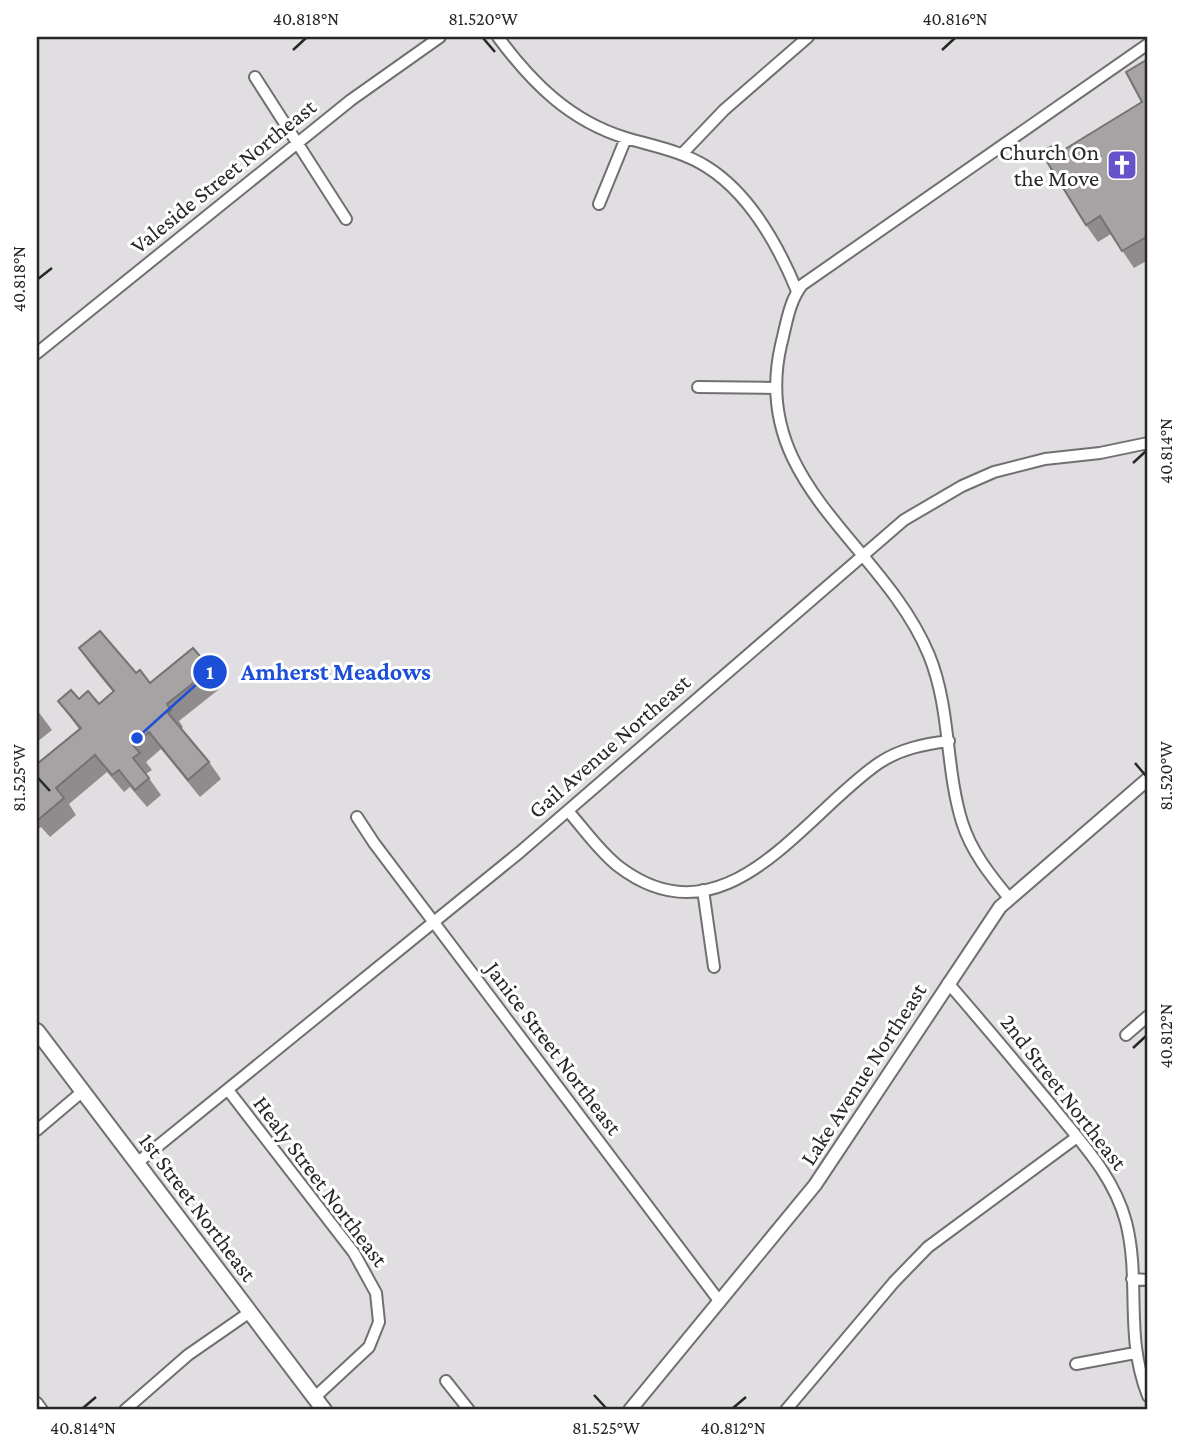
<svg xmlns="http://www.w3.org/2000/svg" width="1185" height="1447" font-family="'Crimson Pro',serif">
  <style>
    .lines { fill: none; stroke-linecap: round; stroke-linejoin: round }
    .minor-casing { stroke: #726f72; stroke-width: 14 }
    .tertiary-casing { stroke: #726f72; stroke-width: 16 }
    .secondary-casing { stroke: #726f72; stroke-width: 18 }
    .minor { stroke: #fff; stroke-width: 10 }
    .tertiary { stroke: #fff; stroke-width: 12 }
    .secondary { stroke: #fff; stroke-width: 14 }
    .wall { fill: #908c8d }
    .building { fill: #a7a3a4; stroke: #757273; stroke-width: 2 }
    .ticks { fill: none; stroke: #282728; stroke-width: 2.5 }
    .labels { text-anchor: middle; stroke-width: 6; stroke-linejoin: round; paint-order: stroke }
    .poi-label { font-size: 23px; fill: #282728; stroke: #fff; text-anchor: end }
    .street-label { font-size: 23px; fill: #282728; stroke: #fff }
    .leader { fill: none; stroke: #1d4ed8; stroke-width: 2.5 }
    .callout-dot { fill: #1d4ed8; stroke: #fff; stroke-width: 2.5 }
    .mark-label { font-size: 21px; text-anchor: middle; font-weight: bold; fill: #fff }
    .callout-label { font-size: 24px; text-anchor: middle; font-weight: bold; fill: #1d4ed8; stroke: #fff; stroke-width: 6; stroke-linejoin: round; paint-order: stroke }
    .neatline { fill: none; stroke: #282728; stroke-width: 2.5 }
    .ticks-label { font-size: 18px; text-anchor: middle; fill: #282728 }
  </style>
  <rect width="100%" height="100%" fill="#e1dee1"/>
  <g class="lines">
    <g class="minor-casing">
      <path id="minor" d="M498,37C532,83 570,121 626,138C653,146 682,151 707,167C750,194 778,245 797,291
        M255,77L346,219
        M682,154L724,110L808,37
        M599,204L626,138
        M37,353L351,100L440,37
        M698,387L776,388
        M568,811C584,829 599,851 618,866C725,948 802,816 879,763C900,749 924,744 949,741
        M357,817L374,843L720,1302
        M703,890L714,967
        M1009,898C990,875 971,851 962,822C945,767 951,709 929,655C882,542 749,484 781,345C786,326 789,301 802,285L1148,44
        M948,983C983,1023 1017,1064 1051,1105C1080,1141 1114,1176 1126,1222C1141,1281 1124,1335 1148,1396
        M1126,1035L1148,1016
        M228,1090L354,1253L376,1293L379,1322L369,1347L314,1398
        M37,1130L83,1091
        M137,1163L520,852L904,520L962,486L994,472L1045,459L1100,453L1148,443
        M1132,1279L1148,1280
        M1076,1364L1135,1353
        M446,1381L469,1410
        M37,1403L42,1410
        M125,1410L188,1355L250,1312
        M786,1410L894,1282L928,1247L1077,1137"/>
    </g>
    <g class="tertiary-casing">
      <path id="tertiary" d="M630,1410L815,1185L1000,907L1148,779"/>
    </g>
    <g class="secondary-casing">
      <path id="secondary" d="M37,1031L324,1410"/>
    </g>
    <use href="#minor" class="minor"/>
    <use href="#tertiary" class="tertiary"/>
    <use href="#secondary" class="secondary"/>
  </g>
  <path class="wall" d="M1148,59V260L1134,268L1111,234L1098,242L1086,225L1058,154L1142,102Z
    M79,648L136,673L150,683L211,669L223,686L179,721L183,727L181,729L209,762L221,779L200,797L161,749L146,762L152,770L146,774L161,795L147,807L130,787L124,792L107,772L69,804L76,815L50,837L41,827L37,830V764L79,729L58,701L79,699L99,704L113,692L91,665Z
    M37,710L52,730L37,742Z"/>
  <path class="building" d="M1148,59V236L1122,251L1100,216L1086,225L1041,152L1052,146L1057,154L1142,102L1126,72Z
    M100,631L136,673L140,670L150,683L193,648L211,669L167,704L171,710L168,713L209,762L188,780L149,732L133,745L140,753L133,758L149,778L135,790L119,770L112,775L95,755L56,788L64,798L38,820L37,764L81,728L58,701L71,690L79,699L88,691L99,704L114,691L79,648Z"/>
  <path class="ticks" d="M483,38L495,52M293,50L306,38M942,50L955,38M38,279L52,268M1133,463L1146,451M1135,763L1146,776M38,778L50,791M1133,1048L1146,1036M594,1395L606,1408M83,1408L96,1397M733,1408L746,1397"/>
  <defs>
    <g id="church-square" transform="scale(1.575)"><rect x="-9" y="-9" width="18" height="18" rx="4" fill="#6652cb" stroke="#fff"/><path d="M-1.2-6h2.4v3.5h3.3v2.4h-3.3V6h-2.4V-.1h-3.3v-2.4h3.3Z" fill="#fff"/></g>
  </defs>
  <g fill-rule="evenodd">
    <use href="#church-square" x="1122" y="165"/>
  </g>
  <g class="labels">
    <g class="poi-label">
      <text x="1099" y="160">Church On<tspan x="1099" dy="26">the Move</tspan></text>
    </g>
    <g class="street-label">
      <text transform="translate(223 176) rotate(-39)" y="8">Valeside Street Northeast</text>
      <text transform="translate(609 746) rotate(-41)" y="8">Gail Avenue Northeast</text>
      <text transform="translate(554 1048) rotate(53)" y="8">Janice Street Northeast</text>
      <text transform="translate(863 1074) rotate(-57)" y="8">Lake Avenue Northeast</text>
      <text transform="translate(1064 1092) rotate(52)" y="8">2nd Street Northeast</text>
      <text transform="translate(321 1181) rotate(53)" y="8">Healy Street Northeast</text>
      <text transform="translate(198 1207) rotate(53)" y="8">1st Street Northeast</text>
    </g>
  </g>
  <path class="leader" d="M137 738L210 672"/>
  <g class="callout-dot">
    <circle cx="137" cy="738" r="7"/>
    <circle cx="210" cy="672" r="18"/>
  </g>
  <g class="mark-label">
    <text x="210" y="679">1</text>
  </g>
  <g class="callout-label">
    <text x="336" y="680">Amherst Meadows</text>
  </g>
  <rect width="1185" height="1447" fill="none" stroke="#ffffff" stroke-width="77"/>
  <rect x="38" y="38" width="1108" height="1370" class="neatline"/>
  <g class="ticks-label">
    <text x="306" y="25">40.818°N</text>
    <text x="483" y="25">81.520°W</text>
    <text x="955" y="25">40.816°N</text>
    <text transform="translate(19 279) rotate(-90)" y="6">40.818°N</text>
    <text transform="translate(1166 451) rotate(-90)" y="6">40.814°N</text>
    <text transform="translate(1166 776) rotate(-90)" y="6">81.520°W</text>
    <text transform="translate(19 778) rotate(-90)" y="6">81.525°W</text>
    <text transform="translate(1166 1036) rotate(-90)" y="6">40.812°N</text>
    <text x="83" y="1434">40.814°N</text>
    <text x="606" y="1434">81.525°W</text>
    <text x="733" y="1434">40.812°N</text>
  </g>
</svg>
